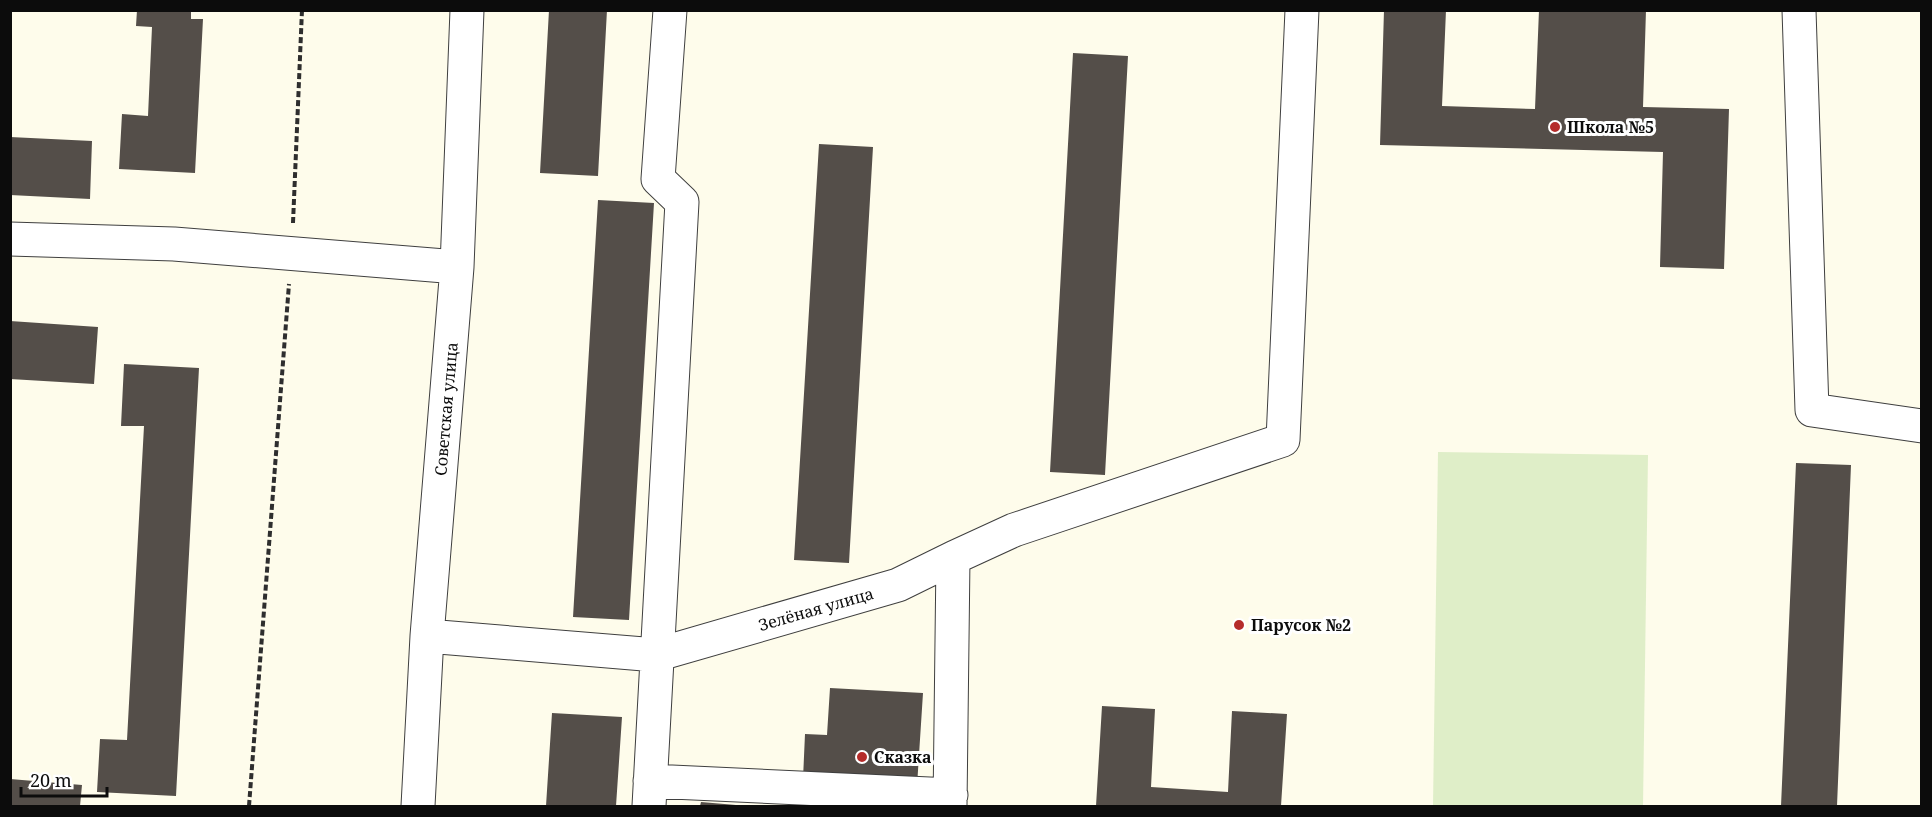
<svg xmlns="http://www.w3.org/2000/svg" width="1932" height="817" font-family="'Noto Serif',serif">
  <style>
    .pitch { fill: #dfeec8 }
    .building { fill: #544e49 }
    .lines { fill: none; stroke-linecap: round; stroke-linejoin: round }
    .minor-casing { stroke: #3f3f3f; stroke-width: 35 }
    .path { stroke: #2e2e2e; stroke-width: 4; stroke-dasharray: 6 3; stroke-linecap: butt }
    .minor { stroke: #fff; stroke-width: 33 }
    .poi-dot { fill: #b52c2a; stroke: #fff; stroke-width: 2 }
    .labels { text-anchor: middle; stroke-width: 6; stroke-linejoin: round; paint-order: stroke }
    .poi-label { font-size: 16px; font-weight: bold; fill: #0c0c0c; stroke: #fff; text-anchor: start }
    .street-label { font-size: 16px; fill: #0c0c0c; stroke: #fff }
  </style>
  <rect width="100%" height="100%" fill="#fefceb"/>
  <path class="pitch" d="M1438,452L1648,455L1643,806H1433Z"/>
  <path class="building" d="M137,10H191V19H203L195,173L119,169L122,114L148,116L152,27L136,26Z
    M549,10H607L598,176L540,173Z
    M1384,10H1446L1442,106L1535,109L1539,10H1646L1643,107L1729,109L1724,269L1660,267L1663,152L1380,145Z
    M1073,53L1128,56L1105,475L1050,472Z
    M10,137L92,141L90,199L10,195Z
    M819,144L873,147L849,563L794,560Z
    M598,200L654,203L629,620L573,617Z
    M10,321L98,327L94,384L10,379Z
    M124,364L199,368L176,796L97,792L100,739L127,740L144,426H121Z
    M1796,463L1851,465L1837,806H1781Z
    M830,688L923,693L917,786L803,779L805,734L827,735Z
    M1102,706L1155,709L1151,787L1228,792L1232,711L1287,714L1281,806H1096Z
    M552,713L622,717L616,806H546Z
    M10,779L82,785L80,806H10Z
    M701,802L736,805V806H700Z"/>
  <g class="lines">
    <g class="minor-casing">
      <path id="minor" d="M1799,10L1812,410L1922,426
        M10,239L174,244L457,267
        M953,558L1014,530L1283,440L1302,10
        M427,636L656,655L898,585L953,558L950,806
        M650,781L951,795
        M418,806L427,636L457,267L467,10
        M649,806L682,202L658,179L670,10"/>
    </g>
    <path class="path" d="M293,223L302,10
      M249,806L289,284"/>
    <use href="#minor" class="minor"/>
  </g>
  <g class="poi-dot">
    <circle cx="1555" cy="127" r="6"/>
    <circle cx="1239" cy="625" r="6"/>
    <circle cx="862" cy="757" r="6"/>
  </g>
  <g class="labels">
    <g class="poi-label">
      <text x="1567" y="133">Школа №5</text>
      <text x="1251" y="631">Парусок №2</text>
      <text x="874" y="763">Сказка</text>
    </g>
    <g class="street-label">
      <text transform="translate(446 409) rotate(-85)" y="6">Советская улица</text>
      <text transform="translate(816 609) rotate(-16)" y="6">Зелёная улица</text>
    </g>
  </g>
  <rect width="1932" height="817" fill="none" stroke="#0c0c0c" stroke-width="24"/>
  <path d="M21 787v9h86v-9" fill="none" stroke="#0c0c0c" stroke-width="3"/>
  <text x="30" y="787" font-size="18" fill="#0c0c0c" stroke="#ffffff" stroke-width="4.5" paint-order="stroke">20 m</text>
</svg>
